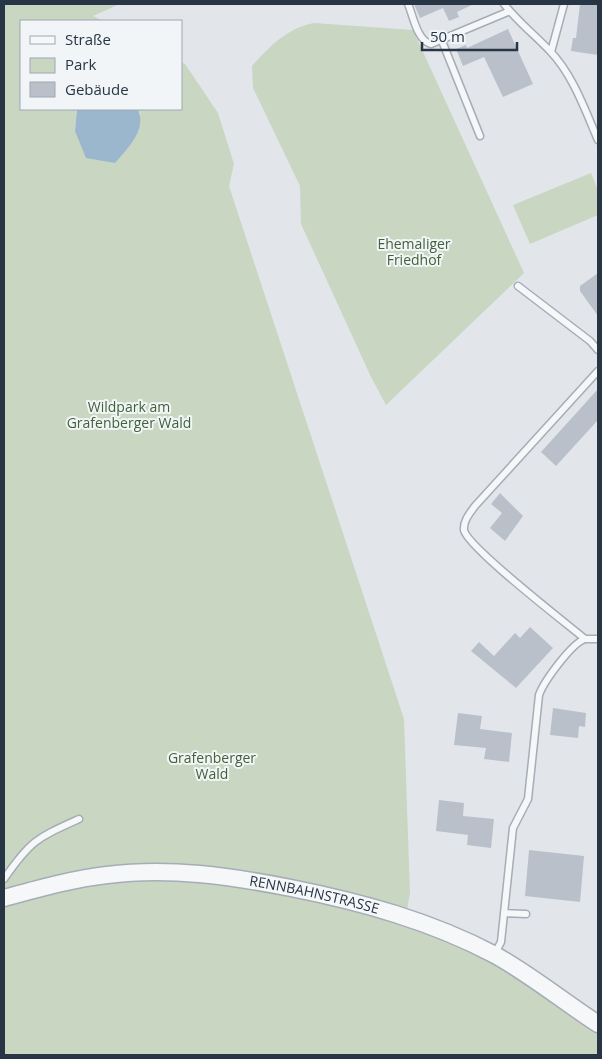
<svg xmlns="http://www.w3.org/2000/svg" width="602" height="1059" font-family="'Open Sans',sans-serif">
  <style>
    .green { fill: #c9d6c2 }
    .water { fill: #9ab7ce }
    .building { fill: #b9c0ca }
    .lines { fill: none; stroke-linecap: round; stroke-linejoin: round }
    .service-casing { stroke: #a6adb6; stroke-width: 9 }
    .tertiary-casing { stroke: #a6adb6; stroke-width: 19 }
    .service { stroke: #f5f7f9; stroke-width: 6 }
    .tertiary { stroke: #f5f7f9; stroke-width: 16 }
    .labels { text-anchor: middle; stroke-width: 4; stroke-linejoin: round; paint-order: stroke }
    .park-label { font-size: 14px; fill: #406234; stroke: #f2f5f8 }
    .street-label { font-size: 14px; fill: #283545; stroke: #f2f5f8 }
  </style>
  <rect width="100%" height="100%" fill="#e2e6eb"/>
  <path class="green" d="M4,4H120L93,16L103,21H21V109H77L75,131L141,115L138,109H181V62L185,64L218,113L234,164L229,186L404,719L410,893L405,921L478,953L598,1028V1055H4Z
    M314,23L413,30L524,273L386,405L371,377L301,224L300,186L253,88L252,66C269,47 287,28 314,23Z
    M591,173L598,190V215L530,244L513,205Z"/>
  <path class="water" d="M77,109H138C147,130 128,148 115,163L86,158L75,131Z"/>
  <path class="building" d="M414,4H474L457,12L459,17L449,21L443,8L420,18Z
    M580,4H598V55L571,51L573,38H576Z
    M508,29L533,84L503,97L484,57L463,66L456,49L466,45L467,48Z
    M598,273V316L580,291V286Z
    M598,389V420L556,466L541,452Z
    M500,493L523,516L505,541L490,528L502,513L491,504Z
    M530,627L553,648L516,688L471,651L479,642L494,656L515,633L520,638Z
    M553,708L586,713L585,727L579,726L578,738L550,735Z
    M458,713L482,716L480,729L512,733L509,762L484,759L486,748L454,745Z
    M439,800L464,803L463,816L494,819L491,848L467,845L468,835L436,831Z
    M529,850L584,856L580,902L525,896Z"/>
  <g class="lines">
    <g class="service-casing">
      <path id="service" d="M408,4C413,15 417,41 431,44L510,11
        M504,4C518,22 535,35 550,51C573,75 585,110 598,140
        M442,41L480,136
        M551,52L564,4
        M518,286L590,341L598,350
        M598,371L475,506C470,513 463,521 464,530C467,547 566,623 585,639H598
        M4,879C31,840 37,838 79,819
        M505,913L526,914
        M495,953L501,942L513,828L528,799L539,695C544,681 572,643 585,639"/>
    </g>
    <g class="tertiary-casing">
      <g id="tertiary">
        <path id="s1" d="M4,898C37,889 72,879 107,875C169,867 230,876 291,888C361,902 431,921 495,955C531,975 564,1002 598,1024"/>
      </g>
    </g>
    <use href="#service" class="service"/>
    <use href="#tertiary" class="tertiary"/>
  </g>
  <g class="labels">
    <g class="park-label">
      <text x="414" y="249">Ehemaliger<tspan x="414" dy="16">Friedhof</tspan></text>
      <text x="129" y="412">Wildpark am<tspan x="129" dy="16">Grafenberger Wald</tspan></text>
      <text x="212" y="763">Grafenberger<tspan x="212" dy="16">Wald</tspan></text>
    </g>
    <g class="street-label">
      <text dy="5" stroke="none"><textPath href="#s1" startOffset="315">RENNBAHNSTRASSE</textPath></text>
    </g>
  </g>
  <rect width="602" height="1059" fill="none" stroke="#283545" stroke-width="10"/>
  <rect x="20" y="20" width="162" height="90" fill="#f2f5f8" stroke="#a1a8b0"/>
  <rect x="30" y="36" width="25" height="8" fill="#f5f7f9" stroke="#a1a8b0"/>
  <text x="65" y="45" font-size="15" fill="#283545">Straße</text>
  <rect x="30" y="58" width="25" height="15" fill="#c9d6c2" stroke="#a1a8b0"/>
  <text x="65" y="70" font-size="15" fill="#283545">Park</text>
  <rect x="30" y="82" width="25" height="15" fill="#b9c0ca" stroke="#a1a8b0"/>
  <text x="65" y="95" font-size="15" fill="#283545">Gebäude</text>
  <path d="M422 42v8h95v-8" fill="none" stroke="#283545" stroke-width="2.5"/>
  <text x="430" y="42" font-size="15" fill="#283545" stroke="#f2f5f8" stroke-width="4" paint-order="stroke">50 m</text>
</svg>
